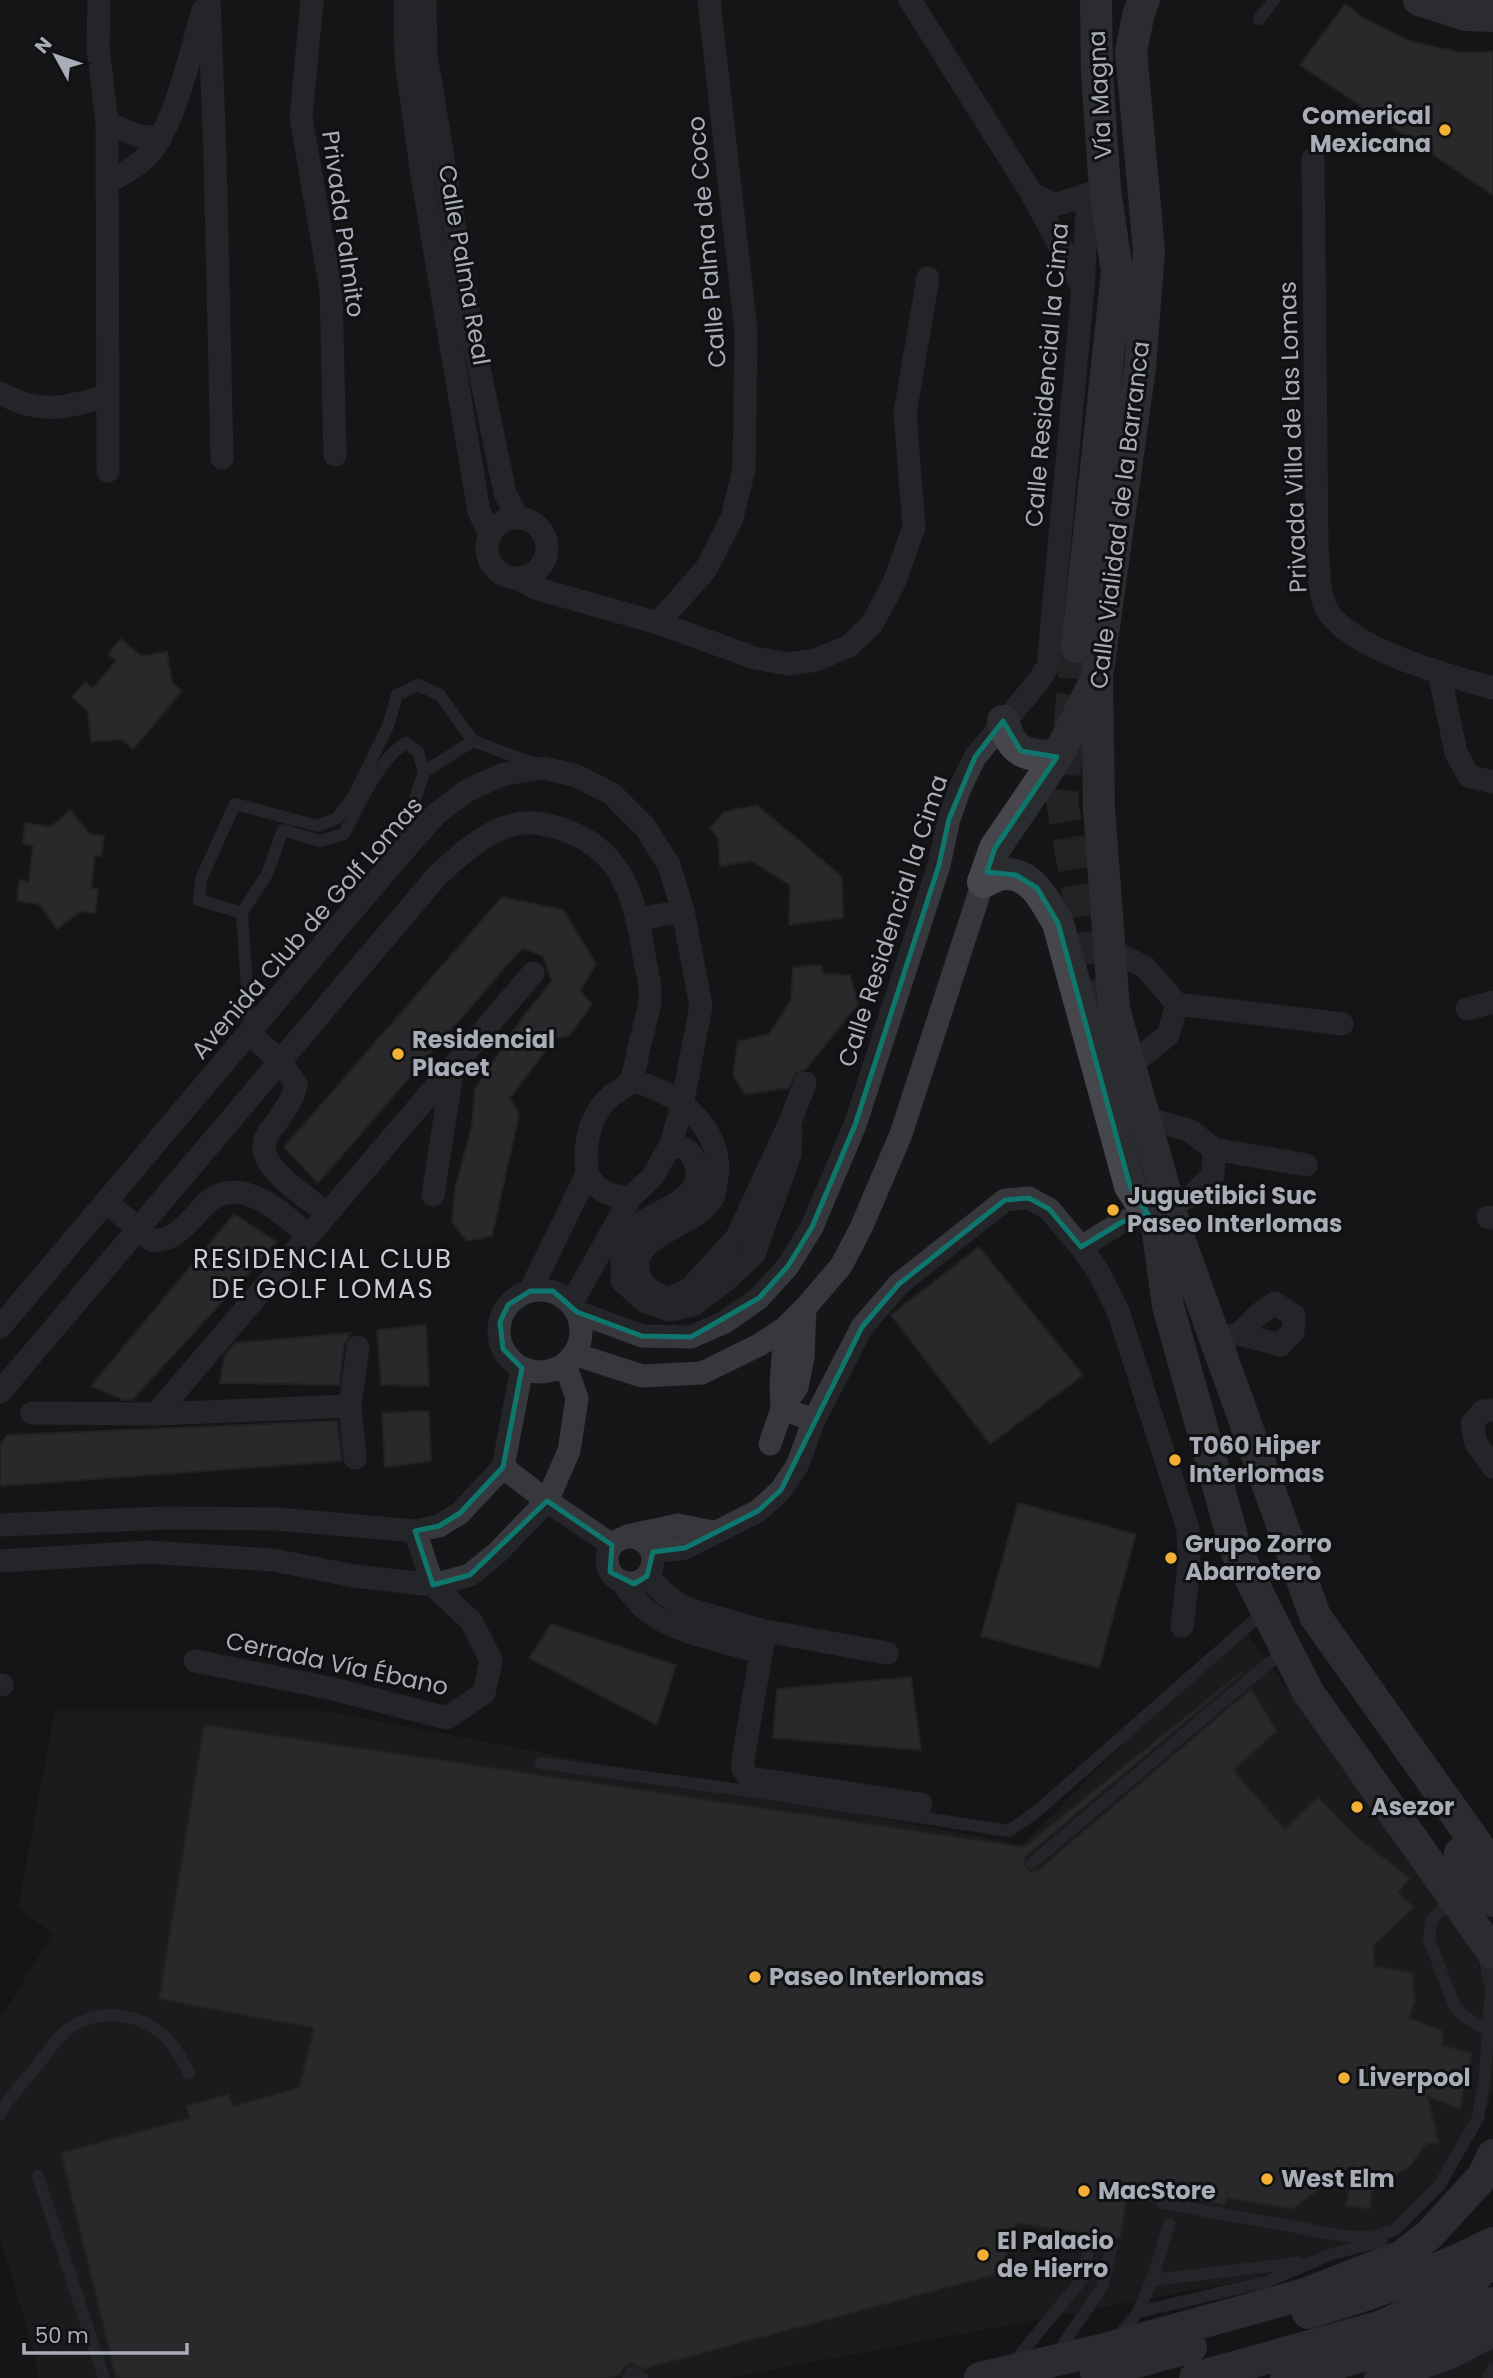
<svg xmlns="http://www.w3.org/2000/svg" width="1493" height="2378" font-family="Poppins,sans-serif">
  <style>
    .built { fill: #222225 }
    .building { fill: #404145; stroke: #303034; stroke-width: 2 }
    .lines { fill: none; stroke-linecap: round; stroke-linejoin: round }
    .secondary-tunnel { stroke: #333438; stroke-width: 32; stroke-dasharray: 32 16; stroke-linecap: butt }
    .lane { stroke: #37383d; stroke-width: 12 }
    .street { stroke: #37383d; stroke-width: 23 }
    .secondary { stroke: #45474d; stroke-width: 32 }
    .marked { fill: none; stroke: #0f766e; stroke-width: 5; stroke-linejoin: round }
    .poi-dot { fill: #f2b134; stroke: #111113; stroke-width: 2.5 }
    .labels { text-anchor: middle; stroke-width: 6; stroke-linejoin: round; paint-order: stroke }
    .street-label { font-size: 24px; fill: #a8adb8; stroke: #111113 }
    .poi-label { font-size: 24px; font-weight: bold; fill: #a8adb8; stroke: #111113; text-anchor: start }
    .neighbourhood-label { font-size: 26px; letter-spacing: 2px; fill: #c9ccd4; stroke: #111113 }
  </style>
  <rect width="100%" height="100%" fill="#161618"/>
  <path class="built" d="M1242,1626L1473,1948L1493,2005V2091L1475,2138L1403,2220L1294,2271L728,2378H39L35,2356L0,2236V2020L53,1933L18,1908L55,1711H325L1022,1845Z
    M1493,2346V2378H1408Z"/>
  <path class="building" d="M1345,4L1365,19L1410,41L1458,52H1493V195L1300,65Z
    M121,639L141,656L167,652L172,682L182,691L133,749L121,739L91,742L88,711L72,697L85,682L93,688L116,661L108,654Z
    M757,805L842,877L843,918L789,925L790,885L752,861L720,866L718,838L710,828L724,812Z
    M70,810L90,834L104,836L101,856L95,855L91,888L98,889L95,913L80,911L57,929L39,904L17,901L19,880L29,882L33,846L23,844L25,823L51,827Z
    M502,897L563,910L596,964L580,991L592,1004L569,1036L555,1038L510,1098L519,1115L492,1236L467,1241L452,1222L455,1189L472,1125L475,1089L522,1018L552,981L543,956L522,948L318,1183L284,1147Z
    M821,965L824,974L850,975L858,1004L806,1069L796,1073L788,1088L745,1094L733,1075L738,1041L769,1034L791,1000L793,967Z
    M234,1214L277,1242L132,1400H124L91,1386Z
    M979,1247L1083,1375L990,1444L891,1315Z
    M426,1325L429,1386L381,1385L377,1330Z
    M351,1333L344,1345L339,1385L220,1383L224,1356L235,1343Z
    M429,1411L431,1461L385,1467L382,1413Z
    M337,1421L342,1461L0,1486V1445L7,1435Z
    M1018,1503L1136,1534L1099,1668L981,1636Z
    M551,1624L676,1665L657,1725L529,1658Z
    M1241,1672L1242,1674L1026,1856L1024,1865L1030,1871L1038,1870L1251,1689L1277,1731L1233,1770L1285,1829L1318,1797L1357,1837L1410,1878L1398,1893L1414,1907L1374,1945V1966L1412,1973L1415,2001L1409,2018L1442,2031L1443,2045L1472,2054L1460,2109L1428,2097L1439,2144L1427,2143L1410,2166L1372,2192L1370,2209L1346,2206L1353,2165L1292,2209L1227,2198L1225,2205L1164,2194L1156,2197L1153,2202L1127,2197L1120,2239L1016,2223L1001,2273L643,2369L630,2363L624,2368L620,2375L609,2378H116L61,2153L190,2118L186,2106L229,2094L233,2106L299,2088L314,2028L159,1999L204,1725L1024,1847Z
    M911,1677L921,1750L773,1738L777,1689Z"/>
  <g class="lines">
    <path class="secondary-tunnel" d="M1077,647L1062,801L1103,1036L1136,1142"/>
    <path class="lane" d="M1259,19L1274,0
      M424,772L418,752L406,743C379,758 359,806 344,834L320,841L283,830L267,874L242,913L199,900L201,879L235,804L318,826L337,818L352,799L388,726L397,695L418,685L440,695L473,741L538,765
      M398,850L424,772L473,741
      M242,913L250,1032
      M541,1763L756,1792L1009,1831L1036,1812L1266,1610
      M1032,1863L1264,1667L1287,1650
      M1454,1898L1431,1920L1429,1940L1455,2007L1465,2017L1488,2030
      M0,2114C10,2096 23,2082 36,2067C47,2053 57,2037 71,2027C100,2008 141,2013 165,2037C176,2047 182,2060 189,2073
      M38,2176L104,2378
      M1162,2203L1345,2236L1370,2237L1395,2230L1439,2186L1478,2118L1485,2077L1491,1989L1483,1952
      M1152,2280L1298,2263
      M1138,2312L1266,2282L1332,2254L1382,2241
      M1116,2340L1138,2312L1152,2280L1169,2224
      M1056,2355L1102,2287L1111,2249
      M1013,2363L1084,2277L1089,2245
      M628,2378L631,2372L642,2378
      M1488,2378L1493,2369"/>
    <path class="street" d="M99,0L98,47L107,123L108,471
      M209,0L215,155L222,458
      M312,0L301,118L331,290L335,455
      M405,0L406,60L422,175L479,511L490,535
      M425,0L426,55L472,334L505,493L517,517
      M910,0L1032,194L1083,288
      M107,123L138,136L161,138
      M1313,159L1317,546C1319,563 1318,584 1323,601C1337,647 1450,676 1493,688
      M108,182C122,174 137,167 148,155C174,128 192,48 203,10
      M1032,194L1055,205L1101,190
      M0,393C39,415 66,408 106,396
      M487 548a30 30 0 1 1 60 0a30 30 0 1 1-60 0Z
      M517,578L535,588L658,623L755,658L788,664L816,660L849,646L872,624L894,583L914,527L905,413L928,278
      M658,623L706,569L732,518L744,469L746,330L709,0
      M1439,672L1456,753L1469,776L1493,782
      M639,919L683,911
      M1109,949L1145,967L1177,1004L1168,1035L1130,1066
      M1177,1004L1342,1024
      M1467,1009L1493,1002
      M250,1034L280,1061L296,1084C294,1099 284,1110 276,1123C270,1130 264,1137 264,1147C264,1171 309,1199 327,1213
      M630,1081C673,1088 724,1128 717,1176C716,1182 716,1191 713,1197C699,1220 672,1225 652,1241C646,1245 642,1252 637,1257C639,1285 644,1289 669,1299L690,1289L737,1237L791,1120L805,1083
      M1144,1118L1189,1130L1214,1149L1213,1175L1193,1195L1169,1206
      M671,1144C684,1147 691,1150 695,1163C707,1200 660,1208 640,1224C633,1230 628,1239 622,1246V1281L646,1302L669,1310L693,1305L725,1281L754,1254L790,1154L791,1131
      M1214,1149L1306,1165
      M587,1174C598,1192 611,1197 631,1197
      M433,1195L453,1066
      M106,1202L153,1241C172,1240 180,1231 193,1218C198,1213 203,1206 208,1202C242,1174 283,1214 308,1235
      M1488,1217L1493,1218
      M1081,1247L1122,1222L1148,1214
      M499 1331a41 41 0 1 1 82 0a41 41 0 1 1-82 0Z
      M805,1308L803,1358L797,1387L782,1409L814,1420
      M577,1312L642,1336L691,1337L725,1322L759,1298L788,1266L812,1227L855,1125L939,865L949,819L960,788L975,757L1037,683L1048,666L1083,288L1088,194
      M0,1327L396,859L436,814L468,790L504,774L544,768L577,776L612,794L645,827L669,865L683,911L701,1006L682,1105L671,1144L653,1176L631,1197L571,1304
      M1214,1340L1239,1334L1280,1345L1293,1332L1294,1316L1275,1303L1259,1314L1239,1334
      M574,1354L642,1376L702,1373L759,1345L785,1328L805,1308L841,1266L861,1228L901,1134L983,882
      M0,1392L437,876C465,850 500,816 542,824C616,838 634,887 644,955C646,968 651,983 650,997C650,1012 643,1029 640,1043C637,1055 636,1069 631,1080C627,1087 617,1091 611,1096C588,1116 584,1146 587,1174L530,1291
      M1493,1410L1483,1411L1472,1423L1476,1443L1493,1467
      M32,1413L156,1414L533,973
      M156,1414L350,1406
      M770,1444L782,1409L781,1385L785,1328
      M355,1458L350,1406L358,1347
      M503,1467L547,1501L612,1545
      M0,1525L166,1518L277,1519L415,1531L439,1526L460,1513L503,1467L522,1368
      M627,1536L678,1525L713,1532
      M607 1560a23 23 0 1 1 46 0a23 23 0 1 1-46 0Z
      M653,1552L685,1548L758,1511L781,1490L797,1466L814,1420L862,1327L899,1284L1005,1200L1029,1198L1049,1209L1081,1247L1098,1271L1118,1311L1188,1529L1189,1566L1182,1626
      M0,1561L148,1552L273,1560L354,1576L433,1585L470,1575L497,1553L547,1501L569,1451L577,1398L565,1364
      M647,1576L665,1594L685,1608L765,1631L887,1653
      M621,1581C629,1591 637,1602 646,1610C674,1633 726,1642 760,1652
      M765,1631L743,1759V1769L750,1778L921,1804
      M195,1661L329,1688L447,1718L484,1693L491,1660L471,1621L433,1585L415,1531
      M0,1685H2"/>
    <path class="secondary" d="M1144,0L1139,12L1131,51L1149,251L1140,367L1097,677L1099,809L1114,1009L1176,1230L1315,1616L1493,1867
      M1419,0L1466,15L1493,16
      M1077,647L1117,272L1105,189L1097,73L1096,0
      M1003,721C1012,754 1026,755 1057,757
      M983,882C990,879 998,874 1005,874C1033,873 1046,903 1058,923L1130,1186L1160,1232
      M983,882L995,848L1057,757L1095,682
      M1156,1218L1168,1306L1236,1550L1308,1692L1493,1953
      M1460,1853L1493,1901
      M1308,2313C1371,2294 1434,2273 1493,2243
      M1096,2373L1191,2347
      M980,2378L1109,2348L1305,2294L1402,2256L1430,2234L1483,2176L1493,2155
      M1195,2378L1379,2327L1465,2288L1493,2259
      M1286,2378L1418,2340L1493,2303
      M1380,2378L1450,2353L1493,2330"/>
  </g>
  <path d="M0 0H1493V2378H0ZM1003,721L1021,751L1057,757L995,848L987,872L1016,875L1037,888L1058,923L1130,1186L1148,1214L1122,1222L1081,1247L1049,1209L1029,1198L1005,1200L899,1284L862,1327L781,1490L758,1511L685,1548L653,1552L647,1576L634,1584L610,1572L612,1545L547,1501L470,1575L433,1585L415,1531L439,1526L460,1513L503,1467L522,1368L503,1349L500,1322L508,1305L530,1291H553L577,1312L642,1336L691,1337L759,1298L788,1266L812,1227L855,1125L939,865L949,819L975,757Z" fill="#161618" fill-opacity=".55" fill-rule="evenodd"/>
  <path class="marked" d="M1003,721L1021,751L1057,757L995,848L987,872L1016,875L1037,888L1058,923L1130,1186L1148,1214L1122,1222L1081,1247L1049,1209L1029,1198L1005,1200L899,1284L862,1327L781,1490L758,1511L685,1548L653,1552L647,1576L634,1584L610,1572L612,1545L547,1501L470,1575L433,1585L415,1531L439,1526L460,1513L503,1467L522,1368L503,1349L500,1322L508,1305L530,1291H553L577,1312L642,1336L691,1337L759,1298L788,1266L812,1227L855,1125L939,865L949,819L975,757Z"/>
  <g class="poi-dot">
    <circle cx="1445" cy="130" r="7"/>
    <circle cx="398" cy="1054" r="7"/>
    <circle cx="1113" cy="1210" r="7"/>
    <circle cx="1175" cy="1460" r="7"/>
    <circle cx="1171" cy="1558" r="7"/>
    <circle cx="1357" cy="1807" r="7"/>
    <circle cx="755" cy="1977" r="7"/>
    <circle cx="1344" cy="2078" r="7"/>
    <circle cx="1267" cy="2179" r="7"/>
    <circle cx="1084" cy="2191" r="7"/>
    <circle cx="983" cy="2255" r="7"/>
  </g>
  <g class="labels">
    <g class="street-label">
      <text transform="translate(1100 95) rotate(-93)" y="8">Vía Magna</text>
      <text transform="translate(343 224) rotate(82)" y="8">Privada Palmito</text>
      <text transform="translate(707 242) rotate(-95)" y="8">Calle Palma de Coco</text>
      <text transform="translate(464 265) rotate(80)" y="8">Calle Palma Real</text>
      <text transform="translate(1047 375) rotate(-85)" y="8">Calle Residencial la Cima</text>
      <text transform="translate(1293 437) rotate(-92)" y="8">Privada Villa de las Lomas</text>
      <text transform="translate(1120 515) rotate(-83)" y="8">Calle Vialidad de la Barranca</text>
      <text transform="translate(893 921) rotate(-72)" y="8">Calle Residencial la Cima</text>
      <text transform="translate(307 928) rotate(-49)" y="8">Avenida Club de Golf Lomas</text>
      <text transform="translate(337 1664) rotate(12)" y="8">Cerrada Vía Ébano</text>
    </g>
    <g class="poi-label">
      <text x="1431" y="124" text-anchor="end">Comerical<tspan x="1431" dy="28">Mexicana</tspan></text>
      <text x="412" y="1048">Residencial<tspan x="412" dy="28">Placet</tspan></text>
      <text x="1127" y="1204">Juguetibici Suc<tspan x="1127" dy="28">Paseo Interlomas</tspan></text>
      <text x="1189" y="1454">T060 Hiper<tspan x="1189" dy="28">Interlomas</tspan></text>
      <text x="1185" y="1552">Grupo Zorro<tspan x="1185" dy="28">Abarrotero</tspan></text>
      <text x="1371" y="1815">Asezor</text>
      <text x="769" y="1985">Paseo Interlomas</text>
      <text x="1358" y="2086">Liverpool</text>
      <text x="1281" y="2187">West Elm</text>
      <text x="1098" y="2199">MacStore</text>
      <text x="997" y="2249">El Palacio<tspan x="997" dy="28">de Hierro</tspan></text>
    </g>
    <g class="neighbourhood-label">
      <text x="323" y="1268">RESIDENCIAL CLUB<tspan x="323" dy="30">DE GOLF LOMAS</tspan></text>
    </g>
  </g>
  <g transform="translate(56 56) rotate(310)" stroke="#111113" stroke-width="5" paint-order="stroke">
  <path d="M0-5L12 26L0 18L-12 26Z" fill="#a8adb8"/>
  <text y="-10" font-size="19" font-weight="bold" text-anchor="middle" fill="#a8adb8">N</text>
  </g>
  <path d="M24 2343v10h163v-10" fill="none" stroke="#a8adb8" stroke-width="3.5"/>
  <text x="35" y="2343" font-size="21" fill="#a8adb8" stroke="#111113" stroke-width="5" paint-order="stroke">50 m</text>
</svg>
